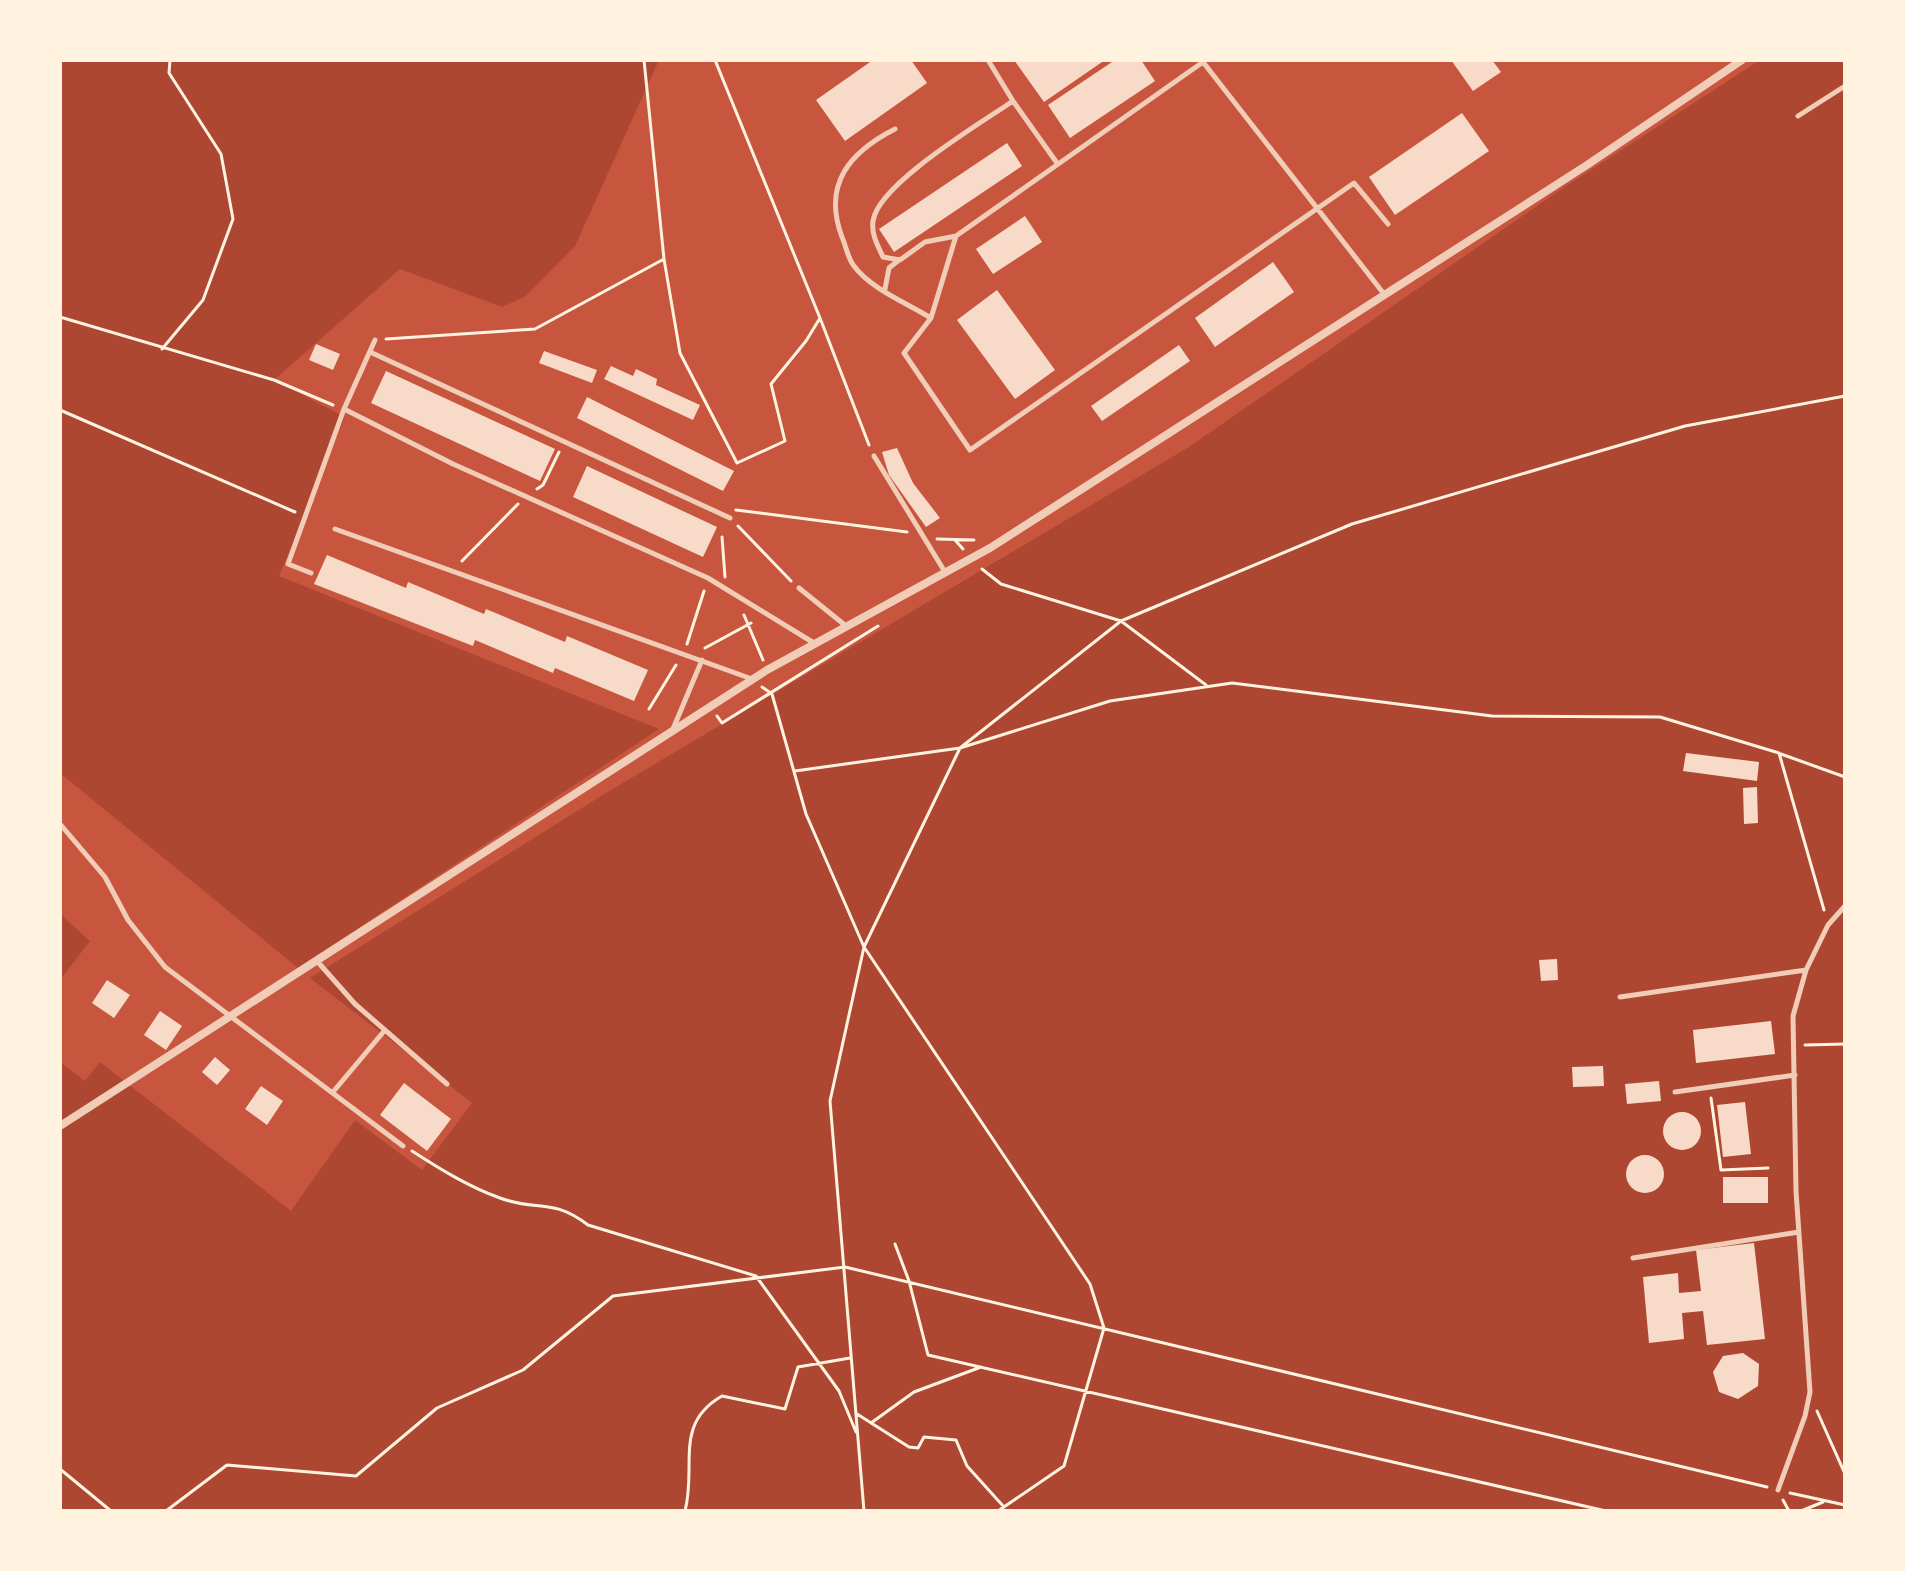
<svg xmlns="http://www.w3.org/2000/svg" width="1905" height="1571" font-family="'Exo 2',sans-serif">
  <style>
    .green { fill: #ae4732 }
    .building { fill: #f7dbc8 }
    .lines { fill: none; stroke-linecap: round; stroke-linejoin: round }
    .path { stroke: #fff3e0; stroke-width: 3 }
    .service { stroke: #f1ccb7; stroke-width: 5 }
    .minor { stroke: #f1ccb7; stroke-width: 8 }
  </style>
  <rect width="100%" height="100%" fill="#c8553d"/>
  <path class="green" d="M60,60H659L575,246L526,296L502,307L400,269L274,380L345,417L279,576L659,729L298,968L60,773Z
    M1760,60H1845V1511H60V1062L85,1081L100,1062L291,1211L355,1120L422,1170L472,1103L310,978L601,796L1189,447L1560,190Z
    M60,914L90,941L60,980Z"/>
  <path class="building" d="M873,60H911L927,83L845,141L816,100Z
    M1014,60H1105L1044,102Z
    M1115,60H1141L1155,81L1070,138L1048,105Z
    M1451,60H1492L1501,72L1473,91Z
    M1462,113L1489,151L1395,215L1369,177Z
    M1007,143L1022,166L894,252L879,229Z
    M1025,216L1042,242L993,274L976,249Z
    M1273,262L1294,292L1215,347L1195,318Z
    M997,290L1055,370L1015,399L957,320Z
    M316,344L340,354L333,370L309,360Z
    M1179,345L1190,361L1102,421L1091,406Z
    M544,351L597,370L592,383L539,363Z
    M611,366L633,376L636,369L657,379L656,385L700,405L693,420L604,379Z
    M386,371L555,449L540,481L371,403Z
    M587,397L734,471L723,491L577,418Z
    M897,448L913,483L940,518L926,527L889,475L882,452Z
    M587,466L717,527L703,557L573,497Z
    M327,555L406,588L408,582L484,614L486,609L565,642L567,636L648,670L634,701L555,668L553,673L475,640L473,646L314,584Z
    M1686,753L1759,762L1757,781L1683,771Z
    M1757,787L1758,823L1744,824L1743,788Z
    M1557,959L1558,980L1541,981L1539,960Z
    M107,980L130,995L114,1018L92,1003Z
    M160,1011L182,1026L166,1050L144,1035Z
    M1771,1021L1775,1054L1696,1063L1693,1030Z
    M215,1057L230,1070L217,1085L202,1072Z
    M1603,1066L1604,1086L1573,1087L1572,1067Z
    M1659,1081L1661,1101L1627,1104L1625,1084Z
    M404,1083L451,1119L427,1151L380,1115Z
    M261,1086L283,1101L267,1125L245,1109Z
    M1745,1102L1751,1154L1723,1157L1717,1105Z
    M1663 1131a19 19 0 1 1 38 0a19 19 0 1 1-38 0Z
    M1626 1174a19 19 0 1 1 38 0a19 19 0 1 1-38 0Z
    M1723,1177H1768V1203H1723Z
    M1754,1243L1765,1339L1707,1345L1703,1311L1682,1313L1684,1339L1649,1343L1643,1277L1678,1273L1679,1293L1701,1291L1696,1250Z
    M1743,1353L1759,1364L1758,1386L1738,1399L1719,1392L1713,1372L1723,1356Z"/>
  <g class="lines">
    <path class="path" d="M644,60L664,259L680,353L737,463L785,441L771,384L806,341L820,318L715,60
      M60,317L274,380L333,405
      M820,318L869,445
      M386,339L535,329L664,259
      M162,349L203,300L233,219L221,154L169,73L170,60
      M60,410L295,512
      M537,489L543,485L559,452
      M736,510L907,532
      M738,526L791,581
      M722,537L725,577
      M937,539L974,540
      M955,540L963,549
      M462,561L518,504
      M982,569L1001,584L1121,621L1206,685
      M744,615L763,660
      M687,644L704,591
      M705,648L751,623
      M762,687L772,694L806,814L864,947L1090,1284L1104,1328L1064,1466L998,1511
      M649,709L676,665
      M717,716L722,723L878,626
      M1781,754L1845,777
      M795,771L960,748L1110,701L1232,683L1492,716L1660,717L1779,753L1824,910
      M1805,1045L1845,1044
      M1711,1098L1721,1170L1768,1168
      M412,1151C440,1169 469,1187 500,1198C537,1212 551,1197 588,1225L756,1276L839,1391L856,1432
      M895,1244L909,1281L928,1355L1606,1511
      M1817,1411L1845,1474
      M857,1414L909,1447L918,1448L924,1437L956,1440L967,1466L1004,1507
      M871,1423L914,1392L981,1367
      M60,1469L111,1511
      M1790,1493L1845,1505
      M1783,1500L1789,1511
      M166,1511L227,1465L356,1476L437,1408L523,1370L613,1296L845,1267L1767,1487
      M685,1511C697,1466 673,1424 722,1396L785,1409L798,1367L850,1358
      M864,1511L830,1101L864,947L960,748L1121,621L1352,524L1685,426L1845,396
      M1801,1511L1823,1502"/>
    <path class="service" d="M988,60L1013,101
      M1798,116L1845,86
      M895,129C850,152 822,184 842,237C846,246 848,259 854,266C871,289 907,303 931,318L904,353L970,450L1354,183L1388,224
      M956,236L925,242L900,260L883,257C878,246 871,234 873,221C878,184 981,123 1013,101L1057,163
      M885,289L889,268L899,260
      M931,318L956,236L1203,62L1384,294
      M370,352L730,518
      M344,409L453,464L708,578L814,643
      M874,456L945,572
      M335,529L752,679
      M311,573L288,564L344,409L375,340
      M799,588L846,626
      M673,729L702,660
      M60,824L105,877L128,920L165,967L403,1146
      M317,961L355,1004L447,1084
      M1620,997L1806,970
      M333,1092L385,1030
      M1675,1092L1795,1075
      M1633,1258L1799,1232
      M1778,1490L1805,1416L1810,1392L1796,1191L1793,1016L1806,970L1828,925L1845,906"/>
    <path class="minor" d="M60,1126L767,670L990,548L1587,165L1742,60"/>
  </g>
  <rect width="1905" height="1571" fill="none" stroke="#fff3e0" stroke-width="124"/>
</svg>
